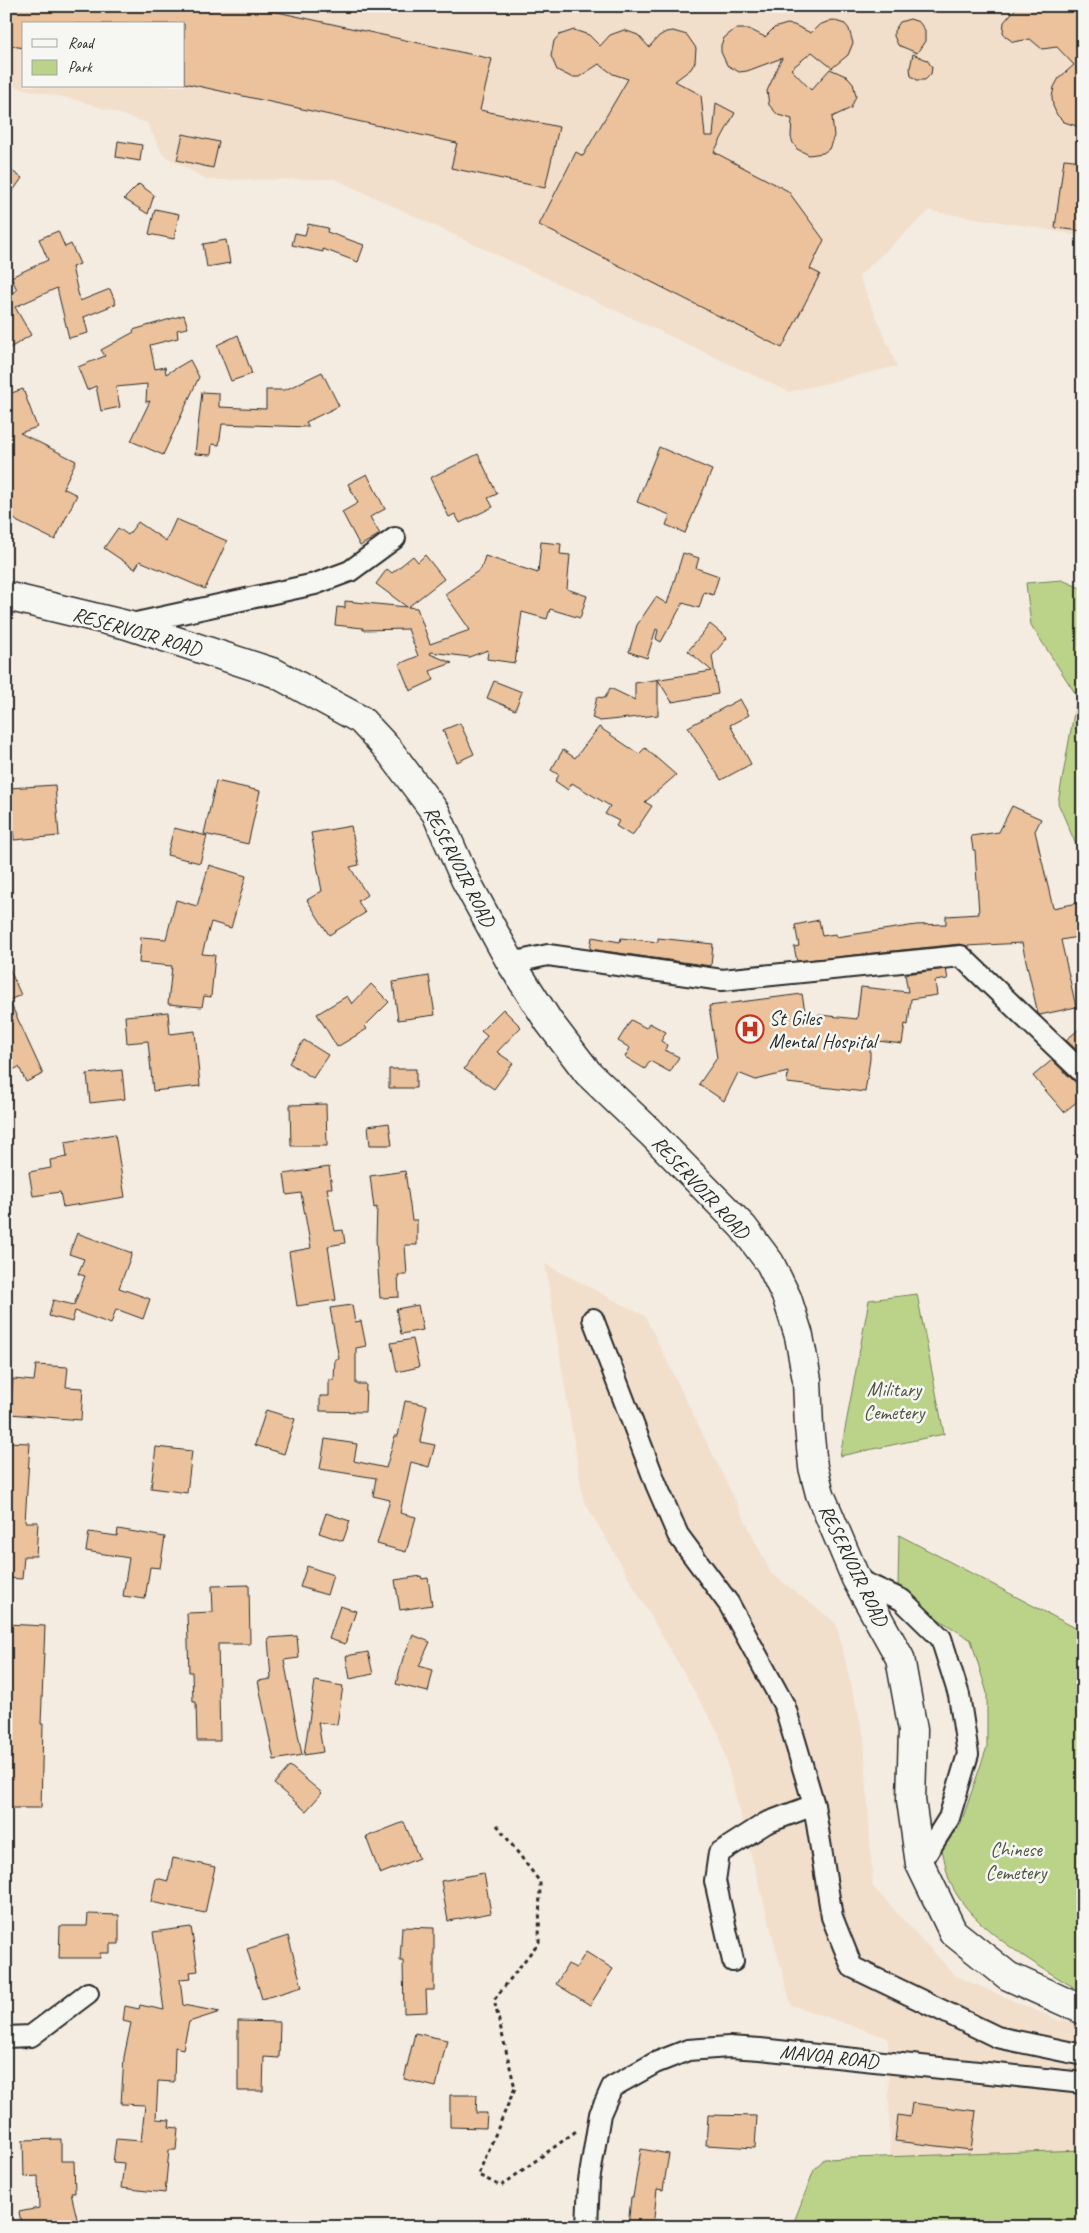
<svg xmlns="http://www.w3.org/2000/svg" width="1089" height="2233" font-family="Caveat,sans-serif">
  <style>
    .built { fill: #f1dfcc; fill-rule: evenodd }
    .green { fill: #bbd389; stroke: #737f5a }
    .building { fill: #ebc29b; stroke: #2b2b2b }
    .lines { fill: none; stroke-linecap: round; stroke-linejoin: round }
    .minor-casing { stroke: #2b2b2b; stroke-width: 24 }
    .highway-casing { stroke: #2b2b2b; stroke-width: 31 }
    .path { stroke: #2b2b2b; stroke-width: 3; stroke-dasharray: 4 4; stroke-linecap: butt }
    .minor { stroke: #f6f6f2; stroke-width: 20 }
    .highway { stroke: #f6f6f2; stroke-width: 28 }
    .labels { text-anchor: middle; stroke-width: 5; stroke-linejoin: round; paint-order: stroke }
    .street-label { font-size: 20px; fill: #2b2b2b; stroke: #f6f6f2 }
    .poi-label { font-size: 20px; fill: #2b2b2b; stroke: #f6f6f2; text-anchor: start }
    .park-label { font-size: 20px; fill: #4f5542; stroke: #f6f6f2 }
  </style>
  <rect width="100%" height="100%" fill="#f4ece1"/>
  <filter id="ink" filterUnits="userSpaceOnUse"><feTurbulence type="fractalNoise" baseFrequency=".02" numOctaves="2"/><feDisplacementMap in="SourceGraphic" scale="10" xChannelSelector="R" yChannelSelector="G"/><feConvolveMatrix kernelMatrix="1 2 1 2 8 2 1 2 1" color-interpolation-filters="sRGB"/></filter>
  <g filter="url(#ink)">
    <path class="built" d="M6,6H1083V237L1028,226L929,211L859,276L897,366L789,392L335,179L207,180L163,155L147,123L80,101L6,85ZM24,24H184V86H24Z
      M545,1264L645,1316L771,1573L836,1623L864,1737L873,1887L956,1976L1058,2020L1083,2023V2150L890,2157L888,2038L791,2005L719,1734L583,1499Z"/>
    <path class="green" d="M1062,580L1083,589V861L1058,803L1077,696L1031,625L1026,583Z
      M917,1294L944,1434L840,1456L869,1300Z
      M899,1535L1083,1632V1993C1041,1967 972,1930 951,1884C946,1874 945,1860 942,1850L961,1823L987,1747V1693L971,1640L932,1615L898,1586Z
      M1083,2150V2227H792L814,2170L824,2159Z"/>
    <path class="building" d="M6,6H250L492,59L480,110L559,127L545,188L451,168L457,143L184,83V24H24V48L6,45Z
      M1018,6H1083V128L1064,122L1057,115L1053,106L1052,97L1054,87L1059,78L1074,65L1057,47L1042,49L1030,39L1013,42L1005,36L1003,32L1004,22Z
      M910,19L919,22L925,30V41L917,53L898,45L894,36V31L900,22Z
      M832,20L845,24L849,29L853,43L848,55L832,68L812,52L791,69L811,90L830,69L848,77L853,83L856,96L851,108L832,117L834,136L829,149L823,153L809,155L797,149L793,143L791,137L792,119L778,115L769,105L767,91L782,58L747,71L739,72L727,65L721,52V45L724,38L735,29H749L765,37L774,28L787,24L794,25L811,33L819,25Z
      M574,30L589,35L600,46L610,35L624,30L638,35L649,47L659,36L666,32L673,31L687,35L696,48L695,62L691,69L675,81L701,95L705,136H713L716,103L735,113L714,152L788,191L824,240L810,269L820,274L782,348L539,225L576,152L583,156L628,79L613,74L599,64L579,77H571L557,70L551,56L554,41L559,35Z
      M913,54L927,60L932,67L931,74L925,80H917L911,76L910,68Z
      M183,134L219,142L213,168L177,160Z
      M118,141L142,145L140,161L116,157Z
      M1064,159L1083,161V231L1055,228Z
      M6,167L22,178L6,201Z
      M139,184L154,195L148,214L124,199Z
      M155,209L179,214L174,239L149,234Z
      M308,224L328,228L327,232L364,245L358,262L323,249V252L292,245L295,233L305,235Z
      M58,231L65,247L71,244L80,264L72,267L80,301L110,289L116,304L84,317L88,333L69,338L57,288L15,307L31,335L10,348L6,340V292L8,295L17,290L11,277L48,260L39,239Z
      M226,240L230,263L207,267L203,244Z
      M184,315L188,328L177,330L178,338L150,345L155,369L165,367L166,374L190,360L199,377L163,455L131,441L150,401L146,402L147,384L116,387L120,407L101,411L96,386L87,390L78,367L105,356L101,350L134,332L133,330Z
      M238,335L252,374L231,381L217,345Z
      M322,372L339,406L306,422L309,427L222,424L219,445L212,444L211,455L195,454L202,392L219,393V407L266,409V390H285Z
      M23,389L37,427L20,433L76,461L63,488L77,495L55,540L18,522L6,512V395Z
      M659,447L712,470L685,533L666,525L670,515L637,502Z
      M478,454L497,494L488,498L493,507L460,523L455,514L449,517L430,478Z
      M367,474L385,509L370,517L380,534L360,546L342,512L358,503L348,484Z
      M176,519L227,541L205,589L140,561L135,569L104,548L118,528L128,535L138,522L166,541Z
      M541,542L561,544L560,554L570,555L567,589L587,596L580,618L550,609L547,619L522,612L515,663L487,659L488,650L469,657L431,652L430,654L452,663L430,671L434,680L410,691L399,664L418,656L408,629L363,630V628L335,625L337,607L345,608V601L407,607L376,584L387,569L392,573L413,556L418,562L425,555L444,579L408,607L417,608L430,644L470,630L445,594L481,569L485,556L538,573Z
      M683,553L699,558L696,568L719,576L713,595L704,592L699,608L683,603L661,642L656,639L658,630L656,629L647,658L629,652L637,625L656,597L667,604Z
      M710,624L727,638L712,656L718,694L672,702L658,680V715L600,721L592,718L597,697L605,698L610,688L635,700V683L712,671L688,651Z
      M494,681L522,692L515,710L487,698Z
      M740,699L749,715L730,725L751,764L721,780L688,727Z
      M460,723L474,754L457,762L443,730Z
      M599,727L639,754L645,748L676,775L645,802L652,806L632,836L616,826L619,821L605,814L610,806L572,783L568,790L555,781L559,775L551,770L563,750L575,758Z
      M216,781L260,791L248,844L204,834Z
      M55,785L59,836L14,840L9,788Z
      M1012,806L1041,819L1035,831L1053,908L1083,902V936L1061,940L1076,1007L1040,1015L1038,1014L1022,943L967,946L960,944L797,961L794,947L799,946L795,925L819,920L822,936L835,934L836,937L916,925L946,924V916L979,914L975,850H973L971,836L999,832Z
      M351,826L359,865L350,867L367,895L358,901L365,913L329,935L307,900L322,891L311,833Z
      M174,828L207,836L200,863L167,855Z
      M209,865L246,876L231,928L211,922L202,954L215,955L211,997L204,996L202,1007L168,1004L172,966L139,963L141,937L166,939L176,900L197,906Z
      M592,937L620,942L621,938L658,942V938L713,944L711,966L590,949Z
      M6,961L21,995L9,1000L43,1074L26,1082L19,1067L6,1073Z
      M946,969L948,979L935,981L937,995L911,999L908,1025L905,1024L902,1044L870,1040V1059L865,1092L787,1083L788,1072L756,1080L738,1073L724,1101L699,1084L717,1058L709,1006L802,994L806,1017L820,1015L857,1019L861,987L908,992L905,974Z
      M429,976L435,1015L398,1020L393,982Z
      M371,984L389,1002L365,1026L367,1029L337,1047L317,1014L347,996L352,1004Z
      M503,1009L521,1027L497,1052L513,1063L494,1089L464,1069L487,1036L481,1031Z
      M168,1012L170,1034L195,1031L200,1086L153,1091L148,1041L127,1043L125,1016Z
      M631,1020L646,1028L649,1023L666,1032L661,1041L667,1045L665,1050L679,1057L670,1072L650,1061L645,1069L625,1057L630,1048L618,1041Z
      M1083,1026V1056L1066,1040Z
      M304,1040L328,1055L313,1078L289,1063Z
      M1052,1060L1075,1082L1083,1085V1097L1064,1112L1033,1076Z
      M389,1069H416V1088H389Z
      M122,1070L125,1099L90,1103L87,1074Z
      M326,1104L327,1146H291L290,1105Z
      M389,1123L392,1145H370L368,1126Z
      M115,1134L125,1197L63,1207L60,1192L33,1196L29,1172L51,1168L50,1160L67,1157L65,1142Z
      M329,1167L332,1188H327L335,1231L343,1230L345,1243L328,1246L336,1300L297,1306L289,1252L311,1248L301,1193L287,1195L284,1174Z
      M405,1171L412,1220H417V1245H405L407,1275H398L399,1297L380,1298L376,1239L377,1207L374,1208L370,1176Z
      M77,1233L132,1253L119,1288L150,1299L143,1319L116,1309L111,1324L75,1311L72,1322L49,1316L53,1300L74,1305L85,1276L78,1274L84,1259L69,1254Z
      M352,1305L355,1322L361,1321L366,1346L356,1348V1384H366L365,1412L320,1411V1396H329V1380H334L335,1359H339L330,1308Z
      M418,1305L423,1330L401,1334L396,1309Z
      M413,1339L419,1367L397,1372L391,1343Z
      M36,1365L68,1367L66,1387L83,1388L81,1420L10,1414L13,1379L34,1381Z
      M405,1401L427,1405L420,1442L435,1445L429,1467L411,1462L400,1513L416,1517L406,1552L377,1544L390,1500L373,1496L376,1478L320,1469L325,1439L357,1444L354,1461L386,1468L395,1436H398Z
      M266,1410L295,1419L284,1454L255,1445Z
      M6,1442L30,1443L25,1522H38L36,1556H24L22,1579L6,1578Z
      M156,1447L192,1451L187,1493L151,1488Z
      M326,1513L350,1521L343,1541L319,1533Z
      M118,1529L165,1537L160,1568L150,1567L145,1599L123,1596L129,1558L86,1551L89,1532L117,1536Z
      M307,1566L333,1575L327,1595L300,1587Z
      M421,1576L422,1579L428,1578L432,1605L400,1610L395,1580Z
      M249,1585L250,1644H218L220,1741H197L196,1702H193L192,1672H189L187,1613L213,1612L212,1586Z
      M340,1606L356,1611L345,1644L329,1639Z
      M6,1624L45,1626L41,1724H43L41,1808H6Z
      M413,1635L430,1642L419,1666L433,1670L428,1692L396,1684L403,1658Z
      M297,1636L299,1658L284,1660L302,1755L274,1760L258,1681L271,1679L268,1638Z
      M368,1652L373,1674L350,1679L346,1656Z
      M315,1681L343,1686L337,1725L318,1722L323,1752L304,1755Z
      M290,1766L322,1793L306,1811L274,1784Z
      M404,1822L419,1858L380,1874L366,1837Z
      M173,1858L215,1867L205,1913L151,1902L156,1878L168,1881Z
      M484,1873L491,1913L448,1921L441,1881Z
      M88,1914L119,1915V1944H110V1953H100V1958H59L60,1926H87Z
      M191,1927L198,1971L190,1972L191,1978L180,1979L183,2005L220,2012L189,2022L183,2049L175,2047L174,2082L158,2081L156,2119L170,2120L169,2127L178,2128L176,2150H169L165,2193L121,2188L124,2163L113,2162L116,2139L141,2141L145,2105L121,2104L124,2057L131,2023L123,2021L125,2006L139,2009L140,2005L164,2010L153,1932Z
      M402,1927L434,1928V1990H426L427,2012L404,2013L403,1961H400Z
      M288,1936L302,1987L262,1999L247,1949Z
      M586,1952L613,1969L590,2005L556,1984L568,1964L576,1968Z
      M238,2021L280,2022L279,2058L264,2057L263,2091H238Z
      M415,2033L447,2040L436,2087L404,2079Z
      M450,2095H477L476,2113H487L486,2128L450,2127Z
      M912,2103L976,2111L971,2150L895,2141L898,2115L910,2117Z
      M708,2115L757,2116L755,2148L706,2145Z
      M61,2139V2161H74L75,2193H71L79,2227H22L19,2212L39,2208L38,2176L24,2177L23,2140Z
      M641,2149L669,2154L663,2190L657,2189L653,2227H628L631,2197H633Z"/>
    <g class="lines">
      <g class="minor-casing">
        <path id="minor" d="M127,625L315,584L350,571L395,538
          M511,963L548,955L722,980L961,956L1083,1073
          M593,1319L656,1484L678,1535L729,1604L785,1707L814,1805L832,1917L852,1967L997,2037L1083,2055
          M856,1579L902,1600L941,1638L959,1695L968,1754L949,1818L920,1864
          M733,1961L715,1881L719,1853L766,1823L814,1805
          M6,2037L31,2036L88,1993
          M587,2227L589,2181L600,2114L612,2087L655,2063L688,2050L729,2047L760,2049L1083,2083"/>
      </g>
      <g class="highway-casing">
        <path id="highway" d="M6,596L127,625L275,673L361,720L388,749L436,813L465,879L511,963L549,1022L588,1073L650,1132L743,1227L770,1263L787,1298L799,1336L807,1380L809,1427L813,1467L820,1494L856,1579L900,1658L913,1730L911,1800L920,1864L953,1932L1008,1976L1083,2010"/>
      </g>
      <path class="path" d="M497,1825L540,1882L539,1942L494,2000L515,2088L478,2175L501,2186L579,2129"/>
      <use href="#minor" class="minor"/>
      <use href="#highway" class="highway"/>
    </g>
  </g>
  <defs>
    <g id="hospital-ring" transform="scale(1.4375)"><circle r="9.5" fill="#f6f6f2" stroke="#c8321e" stroke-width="1.5"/><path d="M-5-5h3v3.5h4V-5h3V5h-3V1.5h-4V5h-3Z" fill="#c8321e"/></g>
  </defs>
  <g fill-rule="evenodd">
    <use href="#hospital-ring" x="750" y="1029"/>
  </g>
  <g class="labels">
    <g class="street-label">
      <text transform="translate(137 631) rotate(16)" y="7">RESERVOIR ROAD</text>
      <text transform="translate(460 866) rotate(63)" y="7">RESERVOIR ROAD</text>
      <text transform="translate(701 1187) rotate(47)" y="7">RESERVOIR ROAD</text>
      <text transform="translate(854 1565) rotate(64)" y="7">RESERVOIR ROAD</text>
      <text transform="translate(829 2056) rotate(6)" y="7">MAVOA ROAD</text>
    </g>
    <g class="poi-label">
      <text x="769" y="1025">St Giles<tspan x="769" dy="23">Mental Hospital</tspan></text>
    </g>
    <g class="park-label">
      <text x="894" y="1396">Military<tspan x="894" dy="23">Cemetery</tspan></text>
      <text x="1016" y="1856">Chinese<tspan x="1016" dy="23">Cemetery</tspan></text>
    </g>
  </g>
  <rect width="1089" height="2233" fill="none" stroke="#f6f6f2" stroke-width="25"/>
  <rect x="12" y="12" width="1064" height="2208" fill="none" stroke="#2b2b2b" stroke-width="2" filter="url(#ink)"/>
  <rect x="22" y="22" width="162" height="65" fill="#f6f6f2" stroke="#a5a5a2"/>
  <rect x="32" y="39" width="25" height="8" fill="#f6f6f2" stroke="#a5a5a2"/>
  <text x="68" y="48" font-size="15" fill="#2b2b2b">Road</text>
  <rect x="32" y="60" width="25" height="15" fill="#bbd389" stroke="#a5a5a2"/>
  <text x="68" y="72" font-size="15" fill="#2b2b2b">Park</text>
</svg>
